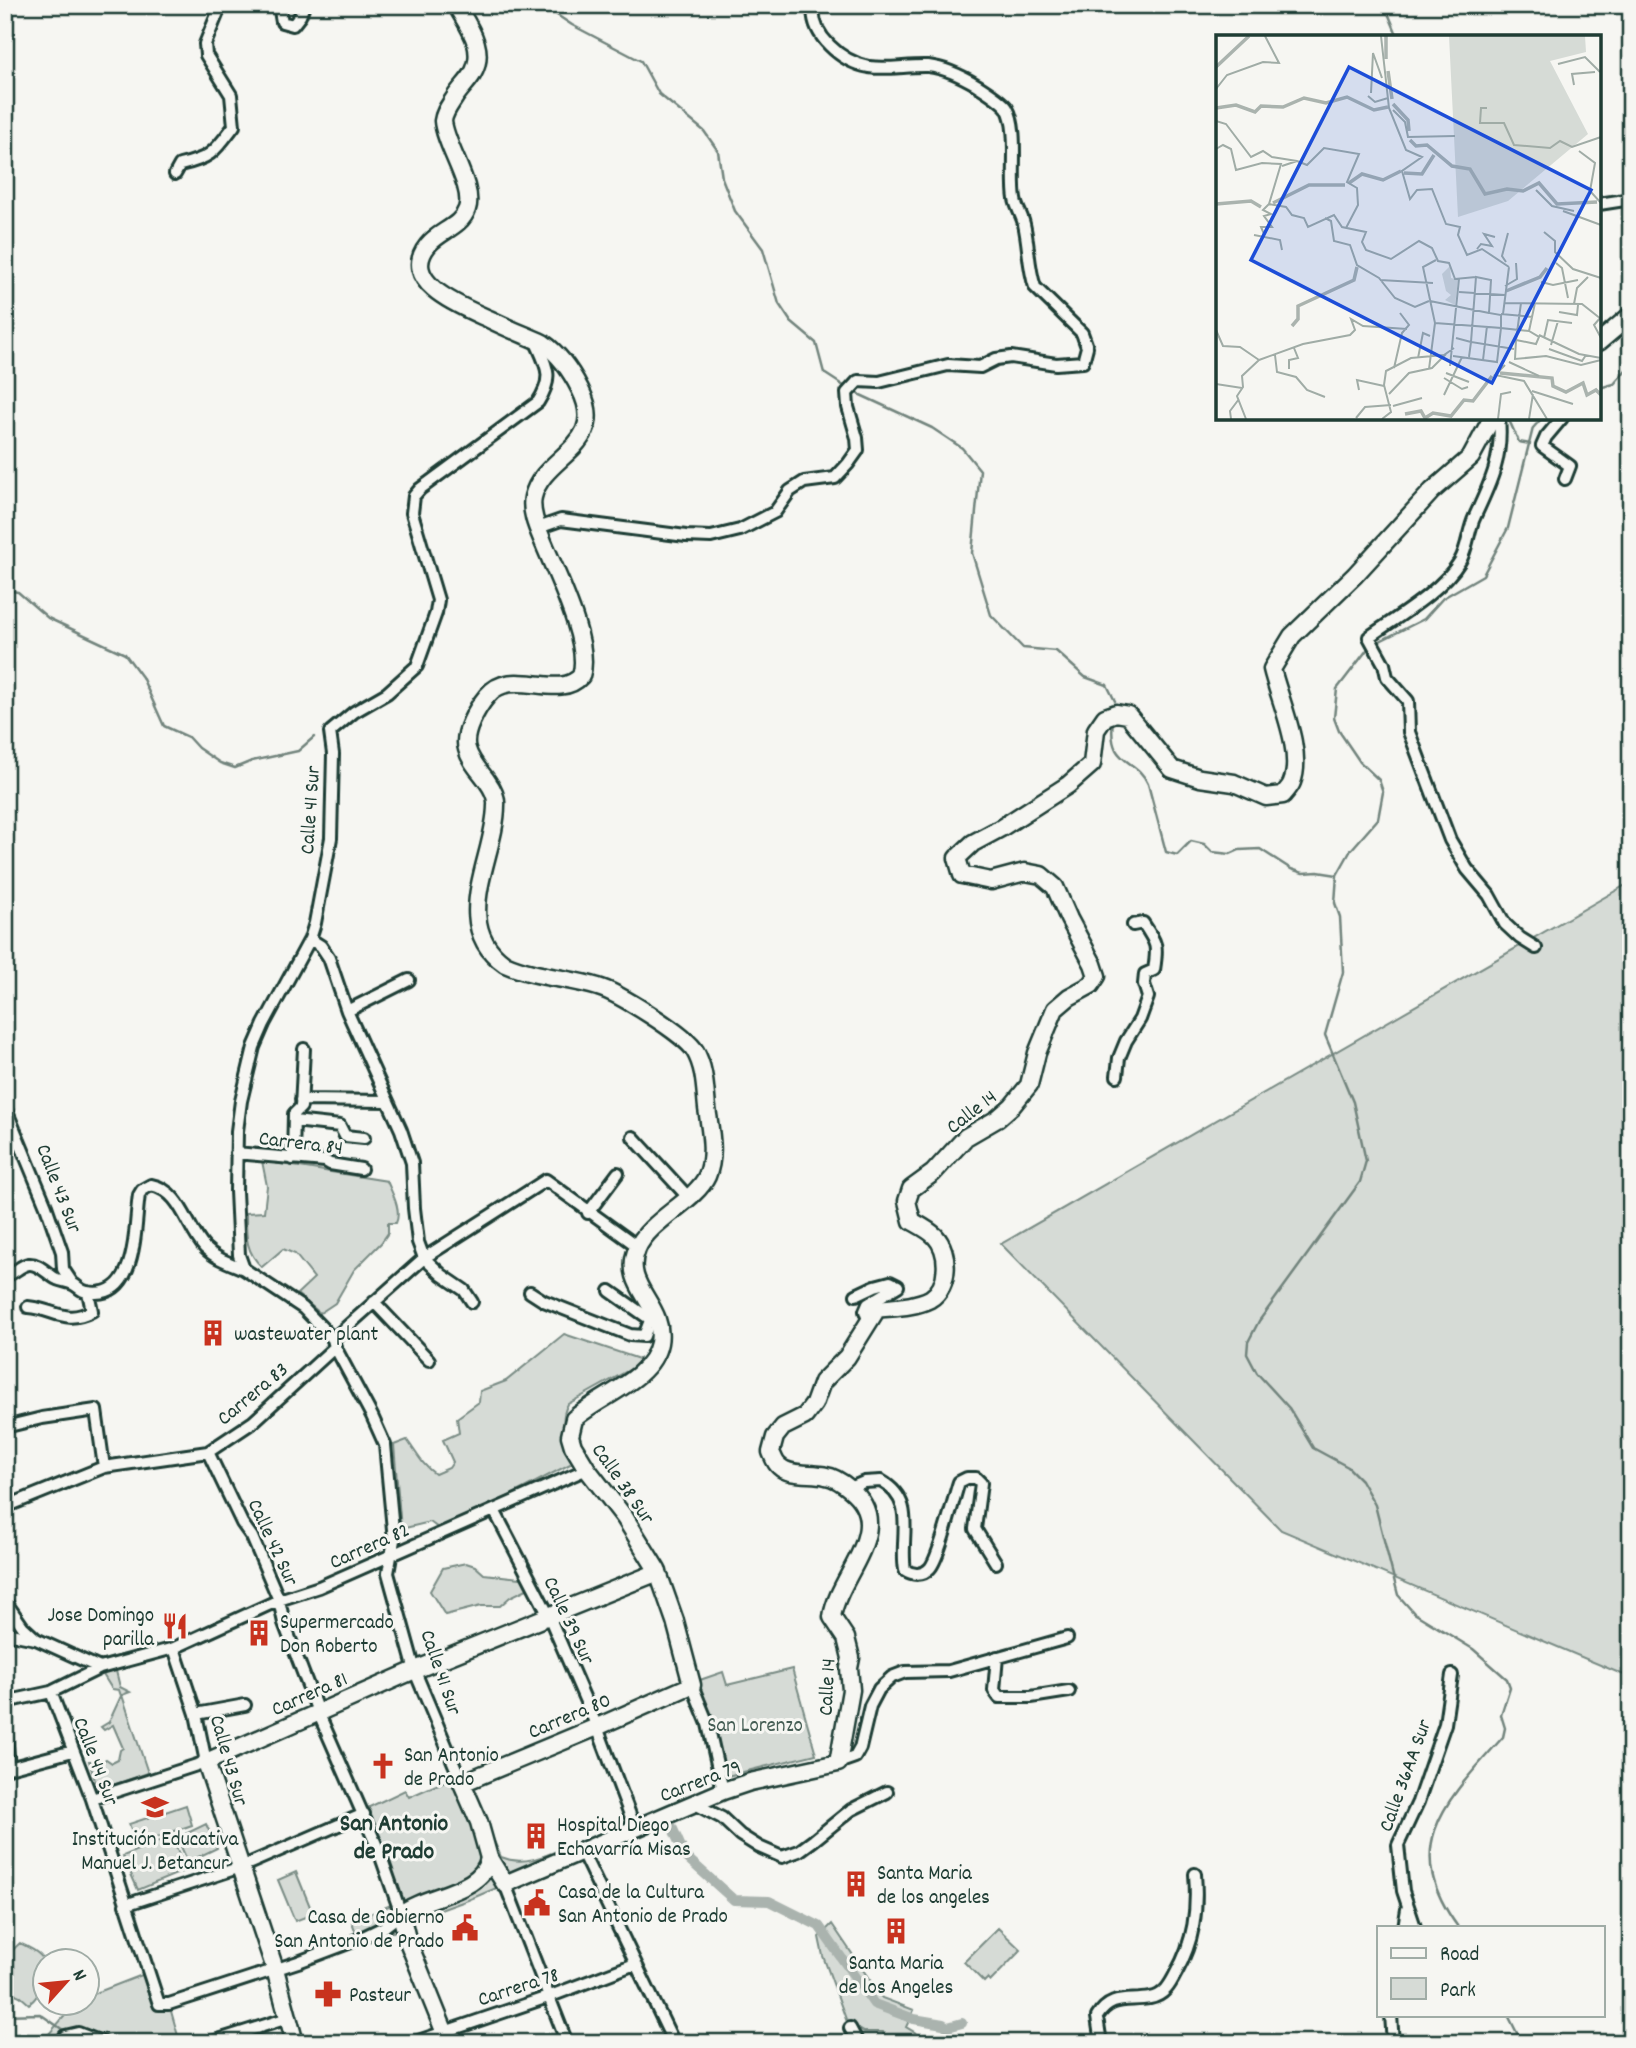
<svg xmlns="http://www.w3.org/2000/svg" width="1636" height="2048" font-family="Dekko,sans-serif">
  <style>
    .green { fill: #d6dbd6; stroke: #7a8c85; stroke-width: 2 }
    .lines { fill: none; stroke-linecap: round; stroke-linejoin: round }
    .stream { stroke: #72847d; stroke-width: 2.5 }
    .canal { stroke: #aab3ae; stroke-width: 10 }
    .street-casing { stroke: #1f3d34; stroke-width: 16 }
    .secondary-casing { stroke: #1f3d34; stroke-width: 21 }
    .street { stroke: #f6f6f2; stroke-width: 10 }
    .secondary { stroke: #f6f6f2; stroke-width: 16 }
    .labels { text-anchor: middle; stroke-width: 6; stroke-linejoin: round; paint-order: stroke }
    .street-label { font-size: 21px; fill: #1f3d34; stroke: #f6f6f2 }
    .poi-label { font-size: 21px; fill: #1f3d34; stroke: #f6f6f2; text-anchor: start }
    .park-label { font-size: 21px; fill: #445d54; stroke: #f6f6f2 }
    .quarter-label { font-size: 24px; font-weight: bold; fill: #1f3d34; stroke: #f6f6f2 }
    .inset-river { fill: none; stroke: #aab3ae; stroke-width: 3.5 }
    .inset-road { fill: none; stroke: #a0aca6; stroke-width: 2 }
    .view { fill: #1d4ed8; fill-opacity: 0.15; stroke: #1d4ed8; stroke-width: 3.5 }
    .inset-edge { fill: none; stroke: #1f3d34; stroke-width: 3.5 }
  </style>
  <rect width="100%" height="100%" fill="#f6f6f2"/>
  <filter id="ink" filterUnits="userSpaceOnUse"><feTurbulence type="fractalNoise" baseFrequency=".0143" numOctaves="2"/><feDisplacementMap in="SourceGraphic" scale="14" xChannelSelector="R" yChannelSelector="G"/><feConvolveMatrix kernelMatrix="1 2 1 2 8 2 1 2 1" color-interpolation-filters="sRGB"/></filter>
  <g filter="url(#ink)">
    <path class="green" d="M1631,882V1678L1281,1530L1001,1244Z
      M262,1161L387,1181C392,1193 402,1210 396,1223H388V1233L381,1243L354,1270L335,1303L320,1313L297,1294L314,1278L295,1254L283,1249L262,1267C245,1251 246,1235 246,1213L264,1212L267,1186Z
      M564,1334L645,1361L568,1404C557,1423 568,1442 578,1460L442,1531L430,1522L401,1529L394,1445L407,1440C416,1452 422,1465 435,1474L449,1468L453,1462L443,1440L459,1433L457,1418L479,1402L480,1391L506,1381Z
      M466,1563L475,1566L484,1574L520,1578L523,1570L530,1579L529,1588L510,1597L500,1606H481L445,1615L430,1591L443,1568Z
      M792,1669L816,1754L723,1777L697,1681L723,1672L727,1685Z
      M116,1671L120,1687L130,1692L122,1695L148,1773L98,1790L89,1761H103L106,1759L112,1763L118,1760L120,1750L123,1748L113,1725L104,1730L101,1727L109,1722L121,1696L119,1690L112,1689L102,1673Z
      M459,1775L470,1786L501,1857C527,1868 553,1852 578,1842L582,1852L468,1900L410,1921L402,1935L396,1931L359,1941L352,1922L393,1904L365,1809L405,1790L409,1797Z
      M186,1805L192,1825L137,1844L129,1824Z
      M206,1824L217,1848L188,1862L177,1838Z
      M171,1836L186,1870L138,1890L123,1856Z
      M296,1872L313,1914L295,1921L278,1880Z
      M832,1924L882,1998L914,2010L906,2027L933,2043H885L883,2032H864L847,2022L823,1956L819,1937Z
      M998,1928L1021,1950L991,1981L988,1978L984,1982L964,1962Z
      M20,1943C27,1947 39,1951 43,1959C52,1972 40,1996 29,2004L20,1996L5,1989C5,1969 3,1957 20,1943Z
      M147,1973L156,2000L169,2004L180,2043H41L76,2003L88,2002V1996Z"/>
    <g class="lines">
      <path class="stream" d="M542,5L572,25L641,61L659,94L704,131L718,151L722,178L735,211L763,249L779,304L791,322L816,343L824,373L847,388
        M1379,5L1388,13L1398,37
        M1599,388L1614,384L1631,364
        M854,392L932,428L962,448L980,470L972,553L991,615L1023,648L1056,651L1085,677L1107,685L1115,701
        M1508,418L1519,442L1530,444
        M5,590L18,592L48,618L125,654L142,677L164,726L188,737L198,748L220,763L235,768L252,761L298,751L314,737
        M1376,643L1424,619L1443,598L1483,575L1508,528L1533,428L1542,418
        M1370,646L1337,689L1334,718L1339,731L1360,762L1379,780L1383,792L1378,819L1351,850L1337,875L1335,903L1340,917L1343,972L1325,1035L1353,1102L1366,1161L1360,1182L1259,1321L1248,1342L1247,1354L1257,1373L1289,1408L1313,1448L1348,1467L1361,1480L1375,1505L1398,1595L1414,1613L1473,1649L1507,1679L1510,1687L1501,1715L1505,1728L1503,1737C1447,1800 1398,1845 1458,1927
        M1113,721C1107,766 1137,757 1148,784L1166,852L1177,855L1191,841L1204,844L1212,852L1230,854L1239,850L1260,849L1291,869L1303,873L1318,872L1337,875
        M5,2015L40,2014L66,2032
        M1508,2015L1522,2043
        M71,2037L76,2043"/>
      <path class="canal" d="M669,1820L685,1856L734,1900L769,1901L819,1926L874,2004L914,2019L943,2024L948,2027L962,2023"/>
      <g class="street-casing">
        <path id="street" d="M279,5L282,22L293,25L300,16L304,5
          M175,174L180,165C212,158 215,151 234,126L231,95L206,55L205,44L221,5
          M1599,204L1631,199
          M1499,418C1503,457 1491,482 1475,516C1468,530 1468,548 1460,561C1442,591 1397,617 1369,637L1384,664L1387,677L1408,701L1409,732L1450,840L1467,869L1489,895L1505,924L1520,938L1536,948
          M1562,418L1546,437L1542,446L1570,466L1565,479
          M538,528L561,520L686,536L711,537L740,530L775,512L790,491L804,482L835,478L848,464L858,450L857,438L848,407L847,393L858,381L879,382L948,365L980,367L996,359L1011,357L1056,364L1083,362L1087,347L1082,333L1035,287C1028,267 1029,245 1024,224C1022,215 1016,207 1015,199C1011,175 1019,128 1007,108C1001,100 986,91 977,85C962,76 945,68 928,66C909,65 888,70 869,67C842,62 809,35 814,5
          M310,939L321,946L329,958L347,1011L401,1130L412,1163L414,1208L418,1242L424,1258L442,1275L464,1290L472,1302
          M347,1011L409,980
          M1117,1076L1119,1058L1126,1041L1140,1019L1148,997L1144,984L1145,974L1154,970C1158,945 1157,944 1143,923L1133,925
          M301,1100L387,1101
          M5,1107L46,1206L62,1252L63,1269L73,1284
          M294,1121L340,1126L345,1136L364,1138
          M633,1137L688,1197
          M236,1153L325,1161L330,1164L361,1169
          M293,1159L294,1114L301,1107L304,1049
          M588,1213L618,1173
          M5,1276C14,1274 20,1265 29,1264C39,1263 48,1275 57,1279C62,1281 68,1282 73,1284C78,1286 80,1291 87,1292C139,1302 134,1225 139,1195L142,1190L151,1185C181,1190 187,1229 205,1248C216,1259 230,1263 244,1269
          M610,1291L654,1322
          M530,1292L544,1301L630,1335L644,1336L649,1323L658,1322
          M856,1295L875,1286L890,1282L898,1286L868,1304L865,1311L868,1320
          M374,1302L429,1360
          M28,1307C54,1309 65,1325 92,1311L88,1292
          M333,1339L303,1308L244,1269L239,1255L236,1191L237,1131L241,1101L254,1047L264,1024L310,939L315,923L331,838L333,754L330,732L354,712L387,693L417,666L436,613L438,600L412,513L414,496L420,489L538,402C555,376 546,365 535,340
          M335,1347L372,1416L385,1445L394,1540L388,1573L416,1674L462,1783
          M5,1427L42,1418L96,1410L104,1467
          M850,1488L864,1482L881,1481C918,1502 899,1536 905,1570C912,1575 923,1576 930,1568C940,1556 953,1500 959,1482L967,1478H976L981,1483L975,1529L996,1563
          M5,1507L104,1467L208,1452L253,1422L335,1347L333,1339L424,1258L546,1180L637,1246
          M494,1510L548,1614L597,1727L635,1828
          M5,1601L23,1627L36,1639L100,1668
          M5,1633L36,1639
          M997,1657L994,1690L999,1697H1031L1069,1691
          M692,1685L708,1724L723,1791
          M51,1692L92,1799L159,2004H169L298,1962L359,1939L384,1927L401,1914L379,1851L318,1712L284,1623L279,1600L252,1537L242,1523L208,1452
          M5,1702L51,1692L100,1668L174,1648L279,1600L319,1587L587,1469
          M196,1714L245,1705
          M5,1723L9,1768
          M838,1763L855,1757L860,1748L870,1706L879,1689L892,1677L905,1672L949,1671L1067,1638
          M5,1769L73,1751
          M92,1799L206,1762L196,1714L174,1648
          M696,1802L699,1806L722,1818L740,1835L759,1847L782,1857L799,1851L814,1840L851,1810L887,1792
          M582,1852L674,2043
          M505,1884L567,2043
          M125,1905L241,1867L364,1814
          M1404,1927L1407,1909
          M1415,1927L1403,1891L1398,1845L1418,1802L1445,1724L1452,1675
          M1391,2015L1393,2043
          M850,2028L858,2043
          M64,2043L65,2036L78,2033L104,2043
          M209,2043L288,2018
          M412,2043L548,1997L635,1964
          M1101,2043L1097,2017C1111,1994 1128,2002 1150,1998C1164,1996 1170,1985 1176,1973C1194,1941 1198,1910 1195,1874"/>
      </g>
      <g class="secondary-casing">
        <path id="secondary" d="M456,5C469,27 487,50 472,75C467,83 460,89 455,97C450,105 444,112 443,121C445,146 475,187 467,209C461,227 439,231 428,245C397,283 465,308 489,319C507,328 525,335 543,343C559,354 571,371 580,389C610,447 543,454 533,497C530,511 537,527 542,539C555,572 592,643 581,676C558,702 511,665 487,696C477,708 462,734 467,749C470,761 480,771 487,781C492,788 497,796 496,805C496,857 448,924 505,964C534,977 568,978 598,987C617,992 686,1035 695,1051C705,1068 705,1089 707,1108C710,1130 716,1155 707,1176C696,1201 648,1221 637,1249C621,1287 666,1304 659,1343C652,1380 599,1396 574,1419L570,1436L573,1446L587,1469L625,1518L657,1570L675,1621L692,1685L597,1727L462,1783L479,1822L489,1858L505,1884L723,1791L750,1782L838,1763L851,1690L849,1668L851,1658L846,1638L832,1617C838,1575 897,1527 850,1489C844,1484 834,1477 826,1476C813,1472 790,1477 779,1466C775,1463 773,1456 771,1452L775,1437L783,1427L805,1416L814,1404L822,1382L847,1357L877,1309C894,1307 914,1307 930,1299C950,1287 950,1252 935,1236C929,1230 919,1225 912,1221L907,1201L911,1189L933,1173L966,1137L997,1119L1012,1106L1029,1085L1037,1053L1055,1009L1069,997L1091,985L1097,976L1093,964L1069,919L1055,887L1041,875L1025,872L991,881L962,875L957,858L973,843L1001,828L1068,785L1092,764L1096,730L1105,717L1116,713L1128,715L1172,769L1200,778L1234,783L1266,797L1283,795C1286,791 1291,786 1292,782C1304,752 1279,699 1272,669L1292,636L1355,575L1432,491L1471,457L1492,418
          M1599,342L1631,315
          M295,2043L275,1969L206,1762L415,1670L658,1572
          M449,2043L407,1939L401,1914C426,1894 483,1893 489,1858"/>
      </g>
      <use href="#street" class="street"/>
      <use href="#secondary" class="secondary"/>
    </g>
  </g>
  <defs>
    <g id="building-bare" transform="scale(2.1)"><path d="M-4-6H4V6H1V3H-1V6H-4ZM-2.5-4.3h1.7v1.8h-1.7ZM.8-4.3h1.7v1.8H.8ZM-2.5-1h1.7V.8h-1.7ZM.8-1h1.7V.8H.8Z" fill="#c8321e" stroke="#f6f6f2" stroke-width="2.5" paint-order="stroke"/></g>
    <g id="restaurant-bare" transform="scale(2.1)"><path d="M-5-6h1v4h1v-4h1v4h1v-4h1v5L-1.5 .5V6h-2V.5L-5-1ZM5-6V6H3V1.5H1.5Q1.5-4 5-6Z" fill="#c8321e" stroke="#f6f6f2" stroke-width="2.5" paint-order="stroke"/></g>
    <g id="church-bare" transform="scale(2.1)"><path d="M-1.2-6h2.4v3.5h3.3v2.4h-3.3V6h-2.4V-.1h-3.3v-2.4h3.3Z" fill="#c8321e" stroke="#f6f6f2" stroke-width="2.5" paint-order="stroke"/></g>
    <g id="school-bare" transform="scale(2.1)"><path d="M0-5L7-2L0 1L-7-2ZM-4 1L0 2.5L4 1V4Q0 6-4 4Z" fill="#c8321e" stroke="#f6f6f2" stroke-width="2.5" paint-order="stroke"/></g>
    <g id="civic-bare" transform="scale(2.1)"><path d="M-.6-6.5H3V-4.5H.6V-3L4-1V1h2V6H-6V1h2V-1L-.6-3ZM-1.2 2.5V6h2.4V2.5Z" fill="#c8321e" stroke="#f6f6f2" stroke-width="2.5" paint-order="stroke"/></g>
    <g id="pharmacy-bare" transform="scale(2.1)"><path d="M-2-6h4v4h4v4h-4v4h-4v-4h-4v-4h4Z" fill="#c8321e" stroke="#f6f6f2" stroke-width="2.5" paint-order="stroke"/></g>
  </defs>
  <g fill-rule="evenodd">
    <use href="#building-bare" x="213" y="1333"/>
    <use href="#restaurant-bare" x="175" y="1626"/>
    <use href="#building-bare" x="259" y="1633"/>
    <use href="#church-bare" x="383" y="1766"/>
    <use href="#school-bare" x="155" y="1807"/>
    <use href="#building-bare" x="536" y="1836"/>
    <use href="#building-bare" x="856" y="1884"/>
    <use href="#civic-bare" x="537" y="1903"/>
    <use href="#civic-bare" x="465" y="1928"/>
    <use href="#building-bare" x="896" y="1931"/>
    <use href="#pharmacy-bare" x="328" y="1994"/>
  </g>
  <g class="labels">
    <g class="street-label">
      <text transform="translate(309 810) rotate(-86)" y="7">Calle 41 Sur</text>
      <text transform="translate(971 1111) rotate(-38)" y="7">Calle 14</text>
      <text transform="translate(301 1142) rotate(7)" y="7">Carrera 84</text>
      <text transform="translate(60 1188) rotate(69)" y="7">Calle 43 Sur</text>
      <text transform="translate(252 1393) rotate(-40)" y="7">Carrera 83</text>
      <text transform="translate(624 1483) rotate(55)" y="7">Calle 38 Sur</text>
      <text transform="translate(274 1542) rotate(65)" y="7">Calle 42 Sur</text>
      <text transform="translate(369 1545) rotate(-24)" y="7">Carrera 82</text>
      <text transform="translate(570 1620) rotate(65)" y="7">Calle 39 Sur</text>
      <text transform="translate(442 1672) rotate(71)" y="7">Calle 41 Sur</text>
      <text transform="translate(826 1687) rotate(-87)" y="7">Calle 14</text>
      <text transform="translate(309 1693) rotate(-24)" y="7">Carrera 81</text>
      <text transform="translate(569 1715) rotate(-23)" y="7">Carrera 80</text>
      <text transform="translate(230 1760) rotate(74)" y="7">Calle 43 Sur</text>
      <text transform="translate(97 1761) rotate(69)" y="7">Calle 44 Sur</text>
      <text transform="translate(1404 1775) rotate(-70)" y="7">Calle 36AA Sur</text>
      <text transform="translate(700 1780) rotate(-21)" y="7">Carrera 79</text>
      <text transform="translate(518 1986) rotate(-18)" y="7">Carrera 78</text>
    </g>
    <g class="poi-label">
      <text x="234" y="1340">wastewater plant</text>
      <text x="154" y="1621" text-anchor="end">Jose Domingo<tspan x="154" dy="24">parilla</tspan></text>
      <text x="280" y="1628">Supermercado<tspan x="280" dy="24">Don Roberto</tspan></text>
      <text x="404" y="1761">San Antonio<tspan x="404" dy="24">de Prado</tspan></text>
      <text x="557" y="1831">Hospital Diego<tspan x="557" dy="24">Echavarría Misas</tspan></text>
      <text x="155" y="1845" text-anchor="middle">Institución Educativa<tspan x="155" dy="24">Manuel J. Betancur</tspan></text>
      <text x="877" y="1879">Santa Maria<tspan x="877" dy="24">de los angeles</tspan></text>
      <text x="558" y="1898">Casa de la Cultura<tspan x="558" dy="24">San Antonio de Prado</tspan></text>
      <text x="444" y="1923" text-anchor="end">Casa de Gobierno<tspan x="444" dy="24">San Antonio de Prado</tspan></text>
      <text x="896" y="1969" text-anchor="middle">Santa Maria<tspan x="896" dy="24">de los Angeles</tspan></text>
      <text x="349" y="2001">Pasteur</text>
    </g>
    <g class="park-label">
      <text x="755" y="1731">San Lorenzo</text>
    </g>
    <g class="quarter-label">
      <text x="394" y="1830">San Antonio<tspan x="394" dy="28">de Prado</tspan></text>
    </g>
  </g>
  <g transform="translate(1216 35)">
    <rect width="385" height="385" fill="#f6f6f2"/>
    <path d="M233,1H369L370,17L334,26L372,99L292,166L242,182ZM234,231L235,243L242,245L239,270L229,265L235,260L230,256L226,239Z" fill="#d6dbd6"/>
    <path class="inset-river" d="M170,1V24M0,32L33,1M172,36L176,64M177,69L192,85L193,96M0,73L20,70L39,77L45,71L67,72L88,63L110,68L131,62L158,75L172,72M194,105L200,111L211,110L236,131L254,134L269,159L291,154L307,156L323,148L341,169L381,167M188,138L206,139L218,120M133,148L146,139L167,145L185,136M57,168L93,150H129M0,169L35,166L45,172M290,256L324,242L331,233M76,291L82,284V271L138,245L141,232M284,338L336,343L337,351L350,357L367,348L371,360L380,355L385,360M189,379L205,376L209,383L217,378L235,381L248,365L257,366L276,341"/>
    <path class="inset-road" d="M165,1L173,73L190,115L206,122L186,136L194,164L201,155L216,154L230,189L244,192L242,200L251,220L266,214L293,232M342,29L369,22L384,37M358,50L356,39L379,37M0,54L11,40L47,27L63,28L49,1M155,58L157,18L166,43M152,61L159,67L172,63M271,73H265L264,88H288L298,110L334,113L344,106L356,112L385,102M177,75L189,87L192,102L239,101M0,86L10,89L35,122L47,116L56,122L81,126L66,131M0,114L7,110L15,114L20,135L46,128L65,129L53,169L70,172L76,180L88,183L92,192L118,180L126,192L150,197L146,207L150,215L175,224L203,206L216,213L222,226L233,228L239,244L260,242M363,116L379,128L374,156L385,168M81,126L91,130L108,113L143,119L131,147L141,153L142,170L130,193M320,155L336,171L358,176M347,176L385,190M109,183L115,186L118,206L134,210L141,230L163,243L179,263L199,272L213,266M328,197L339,206V217L357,234L385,243M48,199L45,192H56L48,181L55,179L47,175L53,169M38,200L64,205L66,215M261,214L265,209L276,211L268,199L279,202M290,227L286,221L292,198M340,228L346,233L352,263M164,245L217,248M325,247L337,250L362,245M289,251L301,244L300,228M243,257L289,260M214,266L273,278M288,268L366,269L385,284M358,269L361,253L372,242M343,277L361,280L362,270M285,279L317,282M287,279L293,232M385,282L378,290L385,303M219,288L285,293L281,327L237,321M0,295L7,311L24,312L43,325M313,296L319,268M323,300L363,319L385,323M240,303L255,307L253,322M328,303L332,285L356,288M300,305L305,268M335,310L342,286M298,314L255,307L260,242L275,245L273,278L285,280V293L313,296L323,302L320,309L300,305L299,324L330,321L365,330L385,325M333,314L366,326L370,320M59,320L61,337L80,342L91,355L109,362M202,323L207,298L214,301M43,325L87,309L134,300L139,295L135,284L147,291L191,294M267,325L271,291M293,327L323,341M289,330L279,340L308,346L331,384M234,331L243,244M178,333L186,298L193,290L184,278M73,334V325L82,323L78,313M213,334L219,288L207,232L220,225M230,338L253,347M228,343L246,354L252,352M0,349L26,353M143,355L141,345L168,351M316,356L357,369M173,359L193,338L216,333L230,319M228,360L246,322M177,371L206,363M140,383L149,372L175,370M15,384L14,376L23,364M30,384L21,361L27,352L26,341L43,325M166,384L175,377L168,350L170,336L195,323L228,320L238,313M282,384L285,359L295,357M313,384L317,359"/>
    <path class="view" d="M133,32L375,155L276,348L35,225Z"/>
    <rect width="385" height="385" class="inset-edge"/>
  </g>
  <rect width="1636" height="2048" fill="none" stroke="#f6f6f2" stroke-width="28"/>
  <rect x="14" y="14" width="1608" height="2020" fill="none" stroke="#1f3d34" stroke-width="2.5" filter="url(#ink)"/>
  <rect x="1377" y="1926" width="228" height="91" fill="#f6f6f2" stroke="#a0aca6" stroke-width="2"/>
  <rect x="1391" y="1948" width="35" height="10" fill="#f6f6f2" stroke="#a0aca6" stroke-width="2"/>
  <text x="1440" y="1960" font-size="21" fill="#1f3d34">Road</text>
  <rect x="1391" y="1978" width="35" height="21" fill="#d6dbd6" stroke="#a0aca6" stroke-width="2"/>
  <text x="1440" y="1996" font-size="21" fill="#1f3d34">Park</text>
  <g transform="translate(66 1982) rotate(63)"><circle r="33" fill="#f6f6f2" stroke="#a0aca6" stroke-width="2"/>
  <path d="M0-5L12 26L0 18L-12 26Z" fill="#c8321e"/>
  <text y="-10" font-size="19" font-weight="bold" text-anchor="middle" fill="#1f3d34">N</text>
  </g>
</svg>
